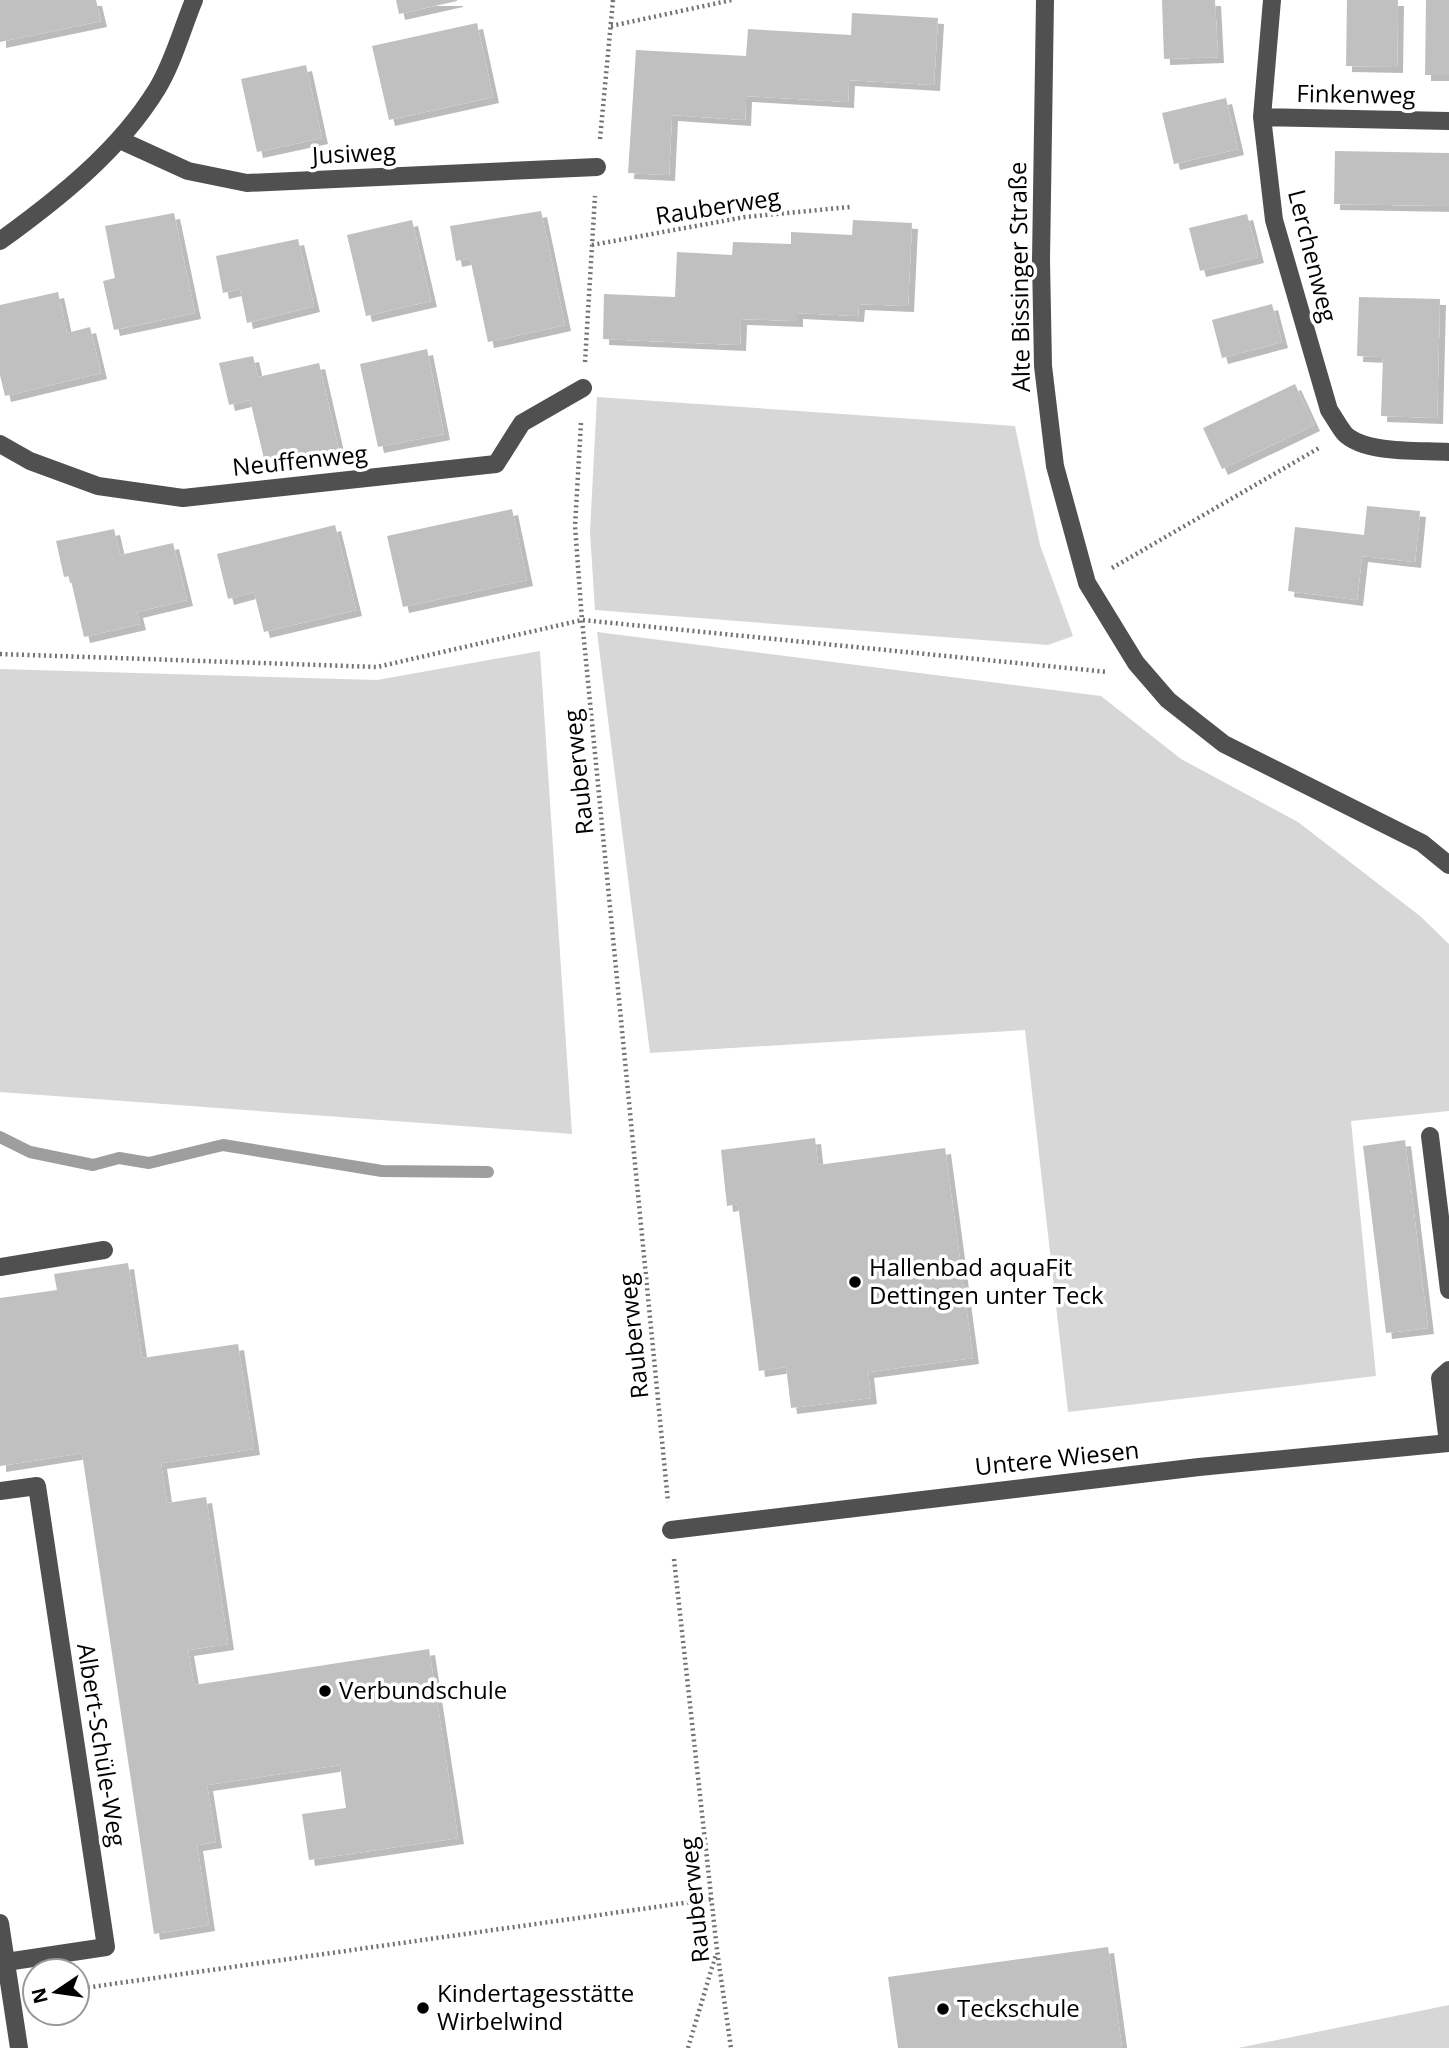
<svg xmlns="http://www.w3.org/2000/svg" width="1449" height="2048" font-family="'Open Sans',sans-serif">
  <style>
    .green { fill: #d7d7d7 }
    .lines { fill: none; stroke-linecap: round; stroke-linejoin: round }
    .stream { stroke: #9e9e9e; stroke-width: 12 }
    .building { fill: #c0c0c0; filter: url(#shadow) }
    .path { stroke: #727272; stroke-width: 4.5; stroke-dasharray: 2 3.5; stroke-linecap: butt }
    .minor { stroke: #505050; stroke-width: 18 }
    .poi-dot { fill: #000; stroke: #fff; stroke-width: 2.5 }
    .labels { text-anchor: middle; stroke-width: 7; stroke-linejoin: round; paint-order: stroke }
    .street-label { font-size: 24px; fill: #000; stroke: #fff }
    .poi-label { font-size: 24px; fill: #000; stroke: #fff; text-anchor: start }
  </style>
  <defs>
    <filter id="shadow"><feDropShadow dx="6" dy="6" stdDeviation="0" flood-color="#0004"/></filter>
  </defs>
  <rect width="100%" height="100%" fill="#fff"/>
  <path class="green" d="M597,397L1015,426L1040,545L1073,636L1048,645L595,610L590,532Z
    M597,632L1101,696L1181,759L1298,822L1420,916L1449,944V1111L1351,1121L1376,1376L1068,1412L1025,1030L650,1053Z
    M540,651L572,1134L0,1092V669L377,680Z
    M1449,2005V2048H1238Z"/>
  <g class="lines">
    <path class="stream" d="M0,1137L30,1152L93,1165L119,1158L149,1163L223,1145L382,1171L488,1172"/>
  </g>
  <path class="building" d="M0,0H96L101,21L0,42Z
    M396,0H457V1L399,14Z
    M1162,0H1215L1218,57L1164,59Z
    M1347,0H1398L1397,67L1346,66Z
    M1426,0H1449V75H1425Z
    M852,13L938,18L934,85L849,80L848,102L746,96L745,120L672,115L669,175L628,173L636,50L746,56L748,29L851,35Z
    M477,23L493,97L389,120L372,46Z
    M306,65L322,138L257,152L241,79Z
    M1226,98L1238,149L1174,164L1162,113Z
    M1335,151L1449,153V206L1334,204Z
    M541,211L565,325L488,342L470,258L456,261L450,226Z
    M174,213L195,313L114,330L103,281L115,278L105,226Z
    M1247,214L1258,257L1200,271L1189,228Z
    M412,220L431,301L366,316L347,235Z
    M853,220L912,223L908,306L859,304L858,316L797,313V321L741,319L740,345L603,339L604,294L675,297L677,252L732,255L733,242L791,244V232L852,235Z
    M298,239L314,306L247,323L240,289L223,293L216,256Z
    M58,292L67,333L90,327L101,373L5,396L0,375V305Z
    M1359,297L1440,299L1437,418L1381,416L1383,357L1357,356Z
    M1272,304L1282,342L1222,358L1212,320Z
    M427,349L444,434L378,447L360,364Z
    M253,356L258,377L319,363L339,450L266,467L250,400L229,405L219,363Z
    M1295,384L1314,425L1222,469L1203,428Z
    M1367,506L1420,511L1415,562L1362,556L1357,600L1288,591L1295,527L1364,535Z
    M512,509L527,580L403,607L387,536Z
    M335,525L356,610L264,632L254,592L228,599L217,554Z
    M114,529L120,555L173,543L187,600L137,612L140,624L84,637L70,576L64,577L56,541Z
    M815,1138L818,1165L945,1148L973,1358L868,1372L871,1398L791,1408L786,1367L759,1371L738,1204L727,1206L721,1150Z
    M1405,1140L1428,1328L1386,1333L1363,1146Z
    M128,1263L142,1358L238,1344L254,1449L161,1463L167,1503L206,1497L228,1644L188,1650L194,1685L429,1649L458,1838L309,1860L302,1814L346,1808L340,1765L207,1785L216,1842L197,1845L209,1925L154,1934L82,1453L0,1466V1298L57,1290L54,1274Z
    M1108,1947L1122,2048H898L888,1977Z"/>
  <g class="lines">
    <path class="path" d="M611,26L732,0
      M600,139L613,0
      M592,245L745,217L850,207
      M585,362L595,196
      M581,423L575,526L582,620L668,1502
      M1112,568L1319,448
      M0,654L377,667L582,620L1108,672
      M674,1559L717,1950L731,2048
      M77,1989L712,1899
      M688,2048L716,1954"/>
    <path class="minor" d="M1045,0L1041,260L1043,366L1055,466L1087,583L1136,663L1168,700L1224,744L1422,843L1449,865
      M1272,0L1262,117L1274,220L1329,410C1334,417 1339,427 1345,434C1365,454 1421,450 1449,452
      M1262,117L1449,121
      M120,140L188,171L247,183L597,167
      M0,241C58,199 119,151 157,89C173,63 182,29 194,0
      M0,444L30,461L98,486L183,498L496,464L522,423L583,388
      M1430,1136L1449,1290
      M0,1267L104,1250
      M1448,1443L1440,1378L1449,1370
      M0,1491L37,1486L106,1947L6,1962
      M671,1530L1199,1467L1449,1443
      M0,1923L19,2048"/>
  </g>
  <g class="poi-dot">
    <circle cx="855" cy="1282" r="7"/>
    <circle cx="325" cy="1691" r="7"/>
    <circle cx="423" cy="2008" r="7"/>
    <circle cx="943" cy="2009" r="7"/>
  </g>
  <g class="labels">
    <g class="street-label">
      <text transform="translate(1356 95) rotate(1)" y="8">Finkenweg</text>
      <text transform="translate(354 154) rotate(-3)" y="8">Jusiweg</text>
      <text transform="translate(718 207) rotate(-9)" y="8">Rauberweg</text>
      <text transform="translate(1312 256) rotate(76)" y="8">Lerchenweg</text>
      <text transform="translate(1020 277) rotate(-91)" y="8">Alte Bissinger Straße</text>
      <text transform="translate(300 461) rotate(-6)" y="8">Neuffenweg</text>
      <text transform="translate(579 772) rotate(-96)" y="8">Rauberweg</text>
      <text transform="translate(634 1336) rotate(-96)" y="8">Rauberweg</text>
      <text transform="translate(1057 1459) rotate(-6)" y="8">Untere Wiesen</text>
      <text transform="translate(101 1745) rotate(81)" y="8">Albert-Schüle-Weg</text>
      <text transform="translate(695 1900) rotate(-96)" y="8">Rauberweg</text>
    </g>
    <g class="poi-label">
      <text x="869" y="1276">Hallenbad aquaFit<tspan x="869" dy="28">Dettingen unter Teck</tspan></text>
      <text x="339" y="1699">Verbundschule</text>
      <text x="437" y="2002">Kindertagesstätte<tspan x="437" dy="28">Wirbelwind</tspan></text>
      <text x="957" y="2017">Teckschule</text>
    </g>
  </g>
  <g transform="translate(56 1992) rotate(257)"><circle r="33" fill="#ffffff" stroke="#999999" stroke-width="2"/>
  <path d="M0-5L12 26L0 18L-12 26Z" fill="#000000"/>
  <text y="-10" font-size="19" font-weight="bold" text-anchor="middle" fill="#000000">N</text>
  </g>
</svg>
